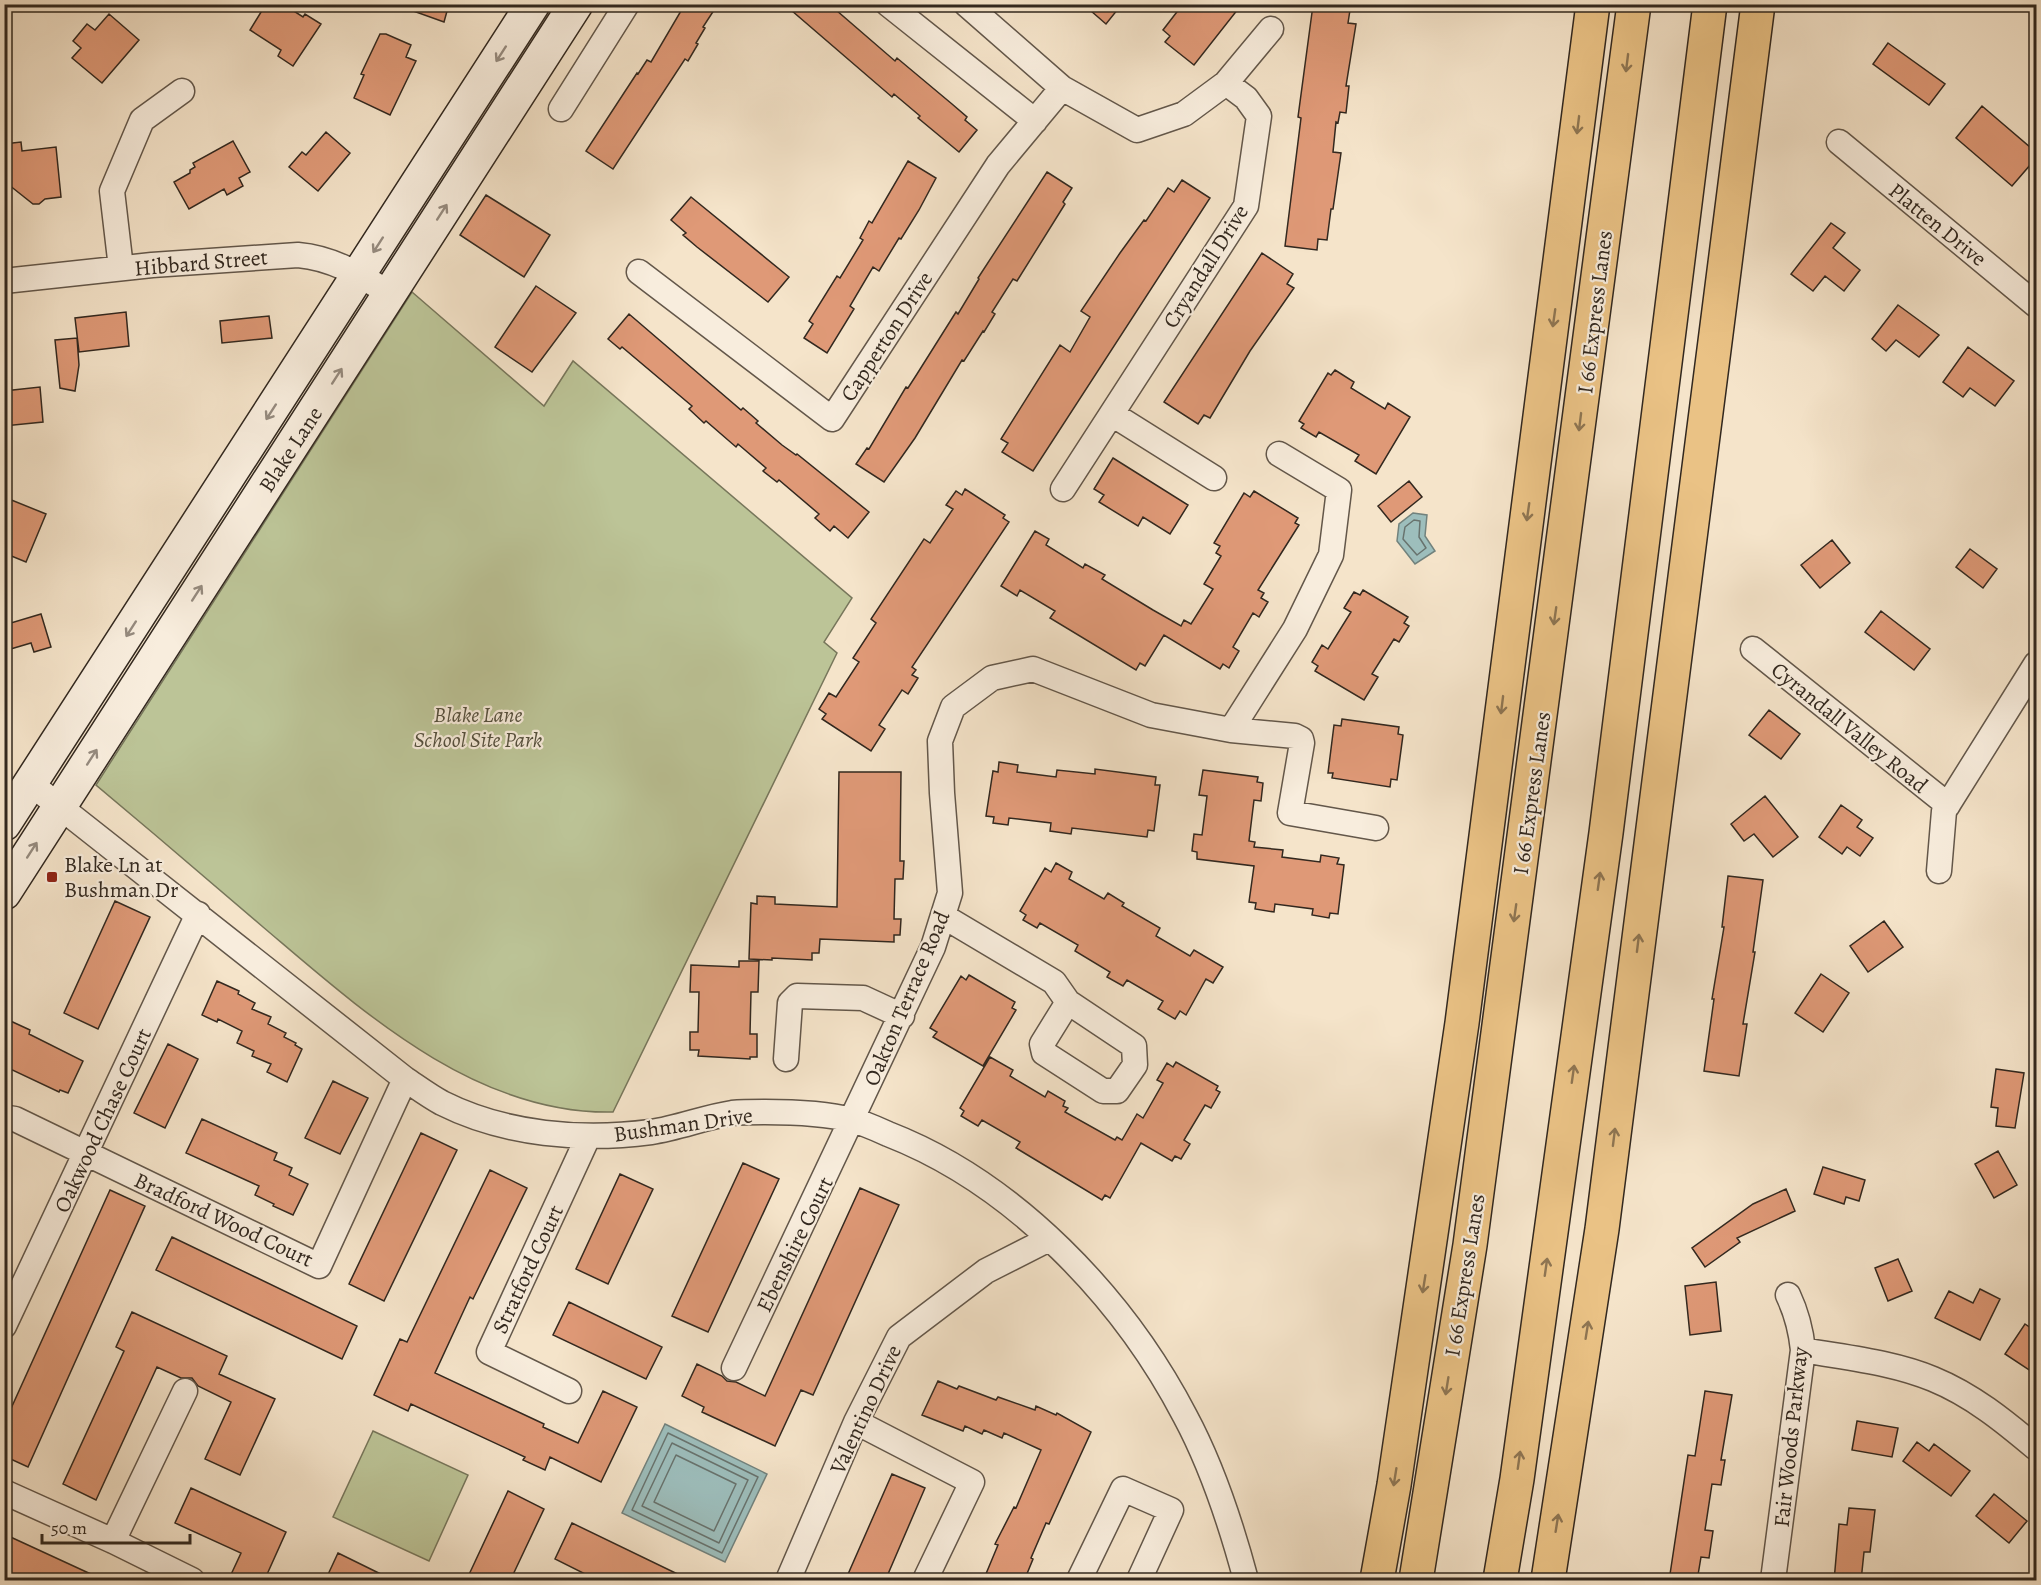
<svg xmlns="http://www.w3.org/2000/svg" width="2041" height="1585" font-family="Alegreya,serif">
  <style>
    .green { fill: #bcc497; stroke: #77765b; stroke-width: 1.5 }
    .water { fill: #9dbebc; stroke: #72827d; stroke-width: 1.5 }
    .lines { fill: none; stroke-linecap: round; stroke-linejoin: round }
    .shore { stroke: #68736e; stroke-width: 1.5 }
    .building { fill: #df9977; stroke: #32281f; stroke-width: 1.5 }
    .street-casing { stroke: #63574a; stroke-width: 27 }
    .secondary-casing { stroke: #32281f; stroke-width: 36 }
    .highway-casing { stroke: #32281f; stroke-width: 36 }
    .street { stroke: #f8eddd; stroke-width: 24 }
    .secondary { stroke: #f8eddd; stroke-width: 33 }
    .highway { stroke: #eac285; stroke-width: 33 }
    .oneway { stroke: #958a7e }
    .oneway2 { stroke: #8e7552 }
    .poi-dot { fill: #8f2418; stroke: #f8eddd; stroke-width: 2 }
    .labels { text-anchor: middle; stroke-width: 4.5; stroke-linejoin: round; paint-order: stroke }
    .street-label { font-size: 22px; fill: #32281f; stroke: #f8eddd }
    .park-label { font-size: 22px; font-style: italic; fill: #544f3d; stroke: #f8eddd }
    .poi-label { font-size: 22px; fill: #32281f; stroke: #f8eddd; text-anchor: start }
  </style>
  <rect width="100%" height="100%" fill="#f5e4ca"/>
  <filter id="stains"><feTurbulence type="fractalNoise" baseFrequency=".00333" numOctaves="4"/><feColorMatrix values="0 0 0 0 .2 0 0 0 0 .09 0 0 0 0 .02 0 0 0 .5 -.17"/></filter>
  <radialGradient id="worn" r=".72"><stop offset=".6" stop-color="#630" stop-opacity="0"/><stop offset="1" stop-color="#630" stop-opacity=".3"/></radialGradient>
  <path class="green" d="M412,292L544,406L573,361L852,598L824,642L837,653L613,1112C475,1115 361,1010 263,927C207,879 152,832 96,785Z
    M373,1431L468,1475L429,1561L333,1517Z"/>
  <path class="water" d="M1413,513L1427,515L1425,536L1435,551L1415,564L1397,541L1399,524Z
    M665,1424L767,1474L725,1562L622,1513Z"/>
  <g class="lines">
    <path class="shore" d="M1414,520L1420,521L1419,537L1426,548L1417,555L1403,539L1405,527Z
      M668,1433L758,1477L722,1553L632,1510Z
      M672,1443L748,1480L719,1543L642,1506Z
      M676,1455L736,1484L714,1531L654,1502Z"/>
  </g>
  <path class="building" d="M266,4H283L303,17L305,14L321,24L293,66L278,56L281,50L250,30Z
    M402,4H449L444,22L402,7Z
    M685,4H718L703,27L705,28L696,43L698,44L688,61L685,59L613,169L586,151L637,73L638,74L647,60L651,62Z
    M784,4H829L895,61L897,58L952,104L967,117L965,120L977,130L959,152L918,118L920,116L894,94L892,97Z
    M1083,4H1122L1106,24Z
    M1183,4H1242L1194,65L1165,42L1170,36L1163,30Z
    M1313,5L1350,10L1348,23L1356,24L1346,86H1349L1346,113L1340,112L1338,123L1336,122L1333,152L1341,153L1333,209H1331L1327,240L1318,239L1317,250L1285,246L1301,118L1298,117Z
    M109,14L139,40L102,83L72,58L81,48L73,41L87,24L95,30Z
    M380,34H386L411,45L406,57L416,61L390,115L354,98L364,75L361,74Z
    M1888,43L1945,84L1929,105L1873,64Z
    M1982,106L2037,153V157L2012,186L1956,138Z
    M326,132L350,153L318,191L289,167L302,152L306,155Z
    M233,141L250,172L239,178L243,186L227,195L224,189L189,209L174,182L190,173V170L195,167L193,163Z
    M21,142L22,151L56,147L61,197L45,199L39,204H33L4,181V144Z
    M908,161L936,178L919,210L901,239L899,238L879,271L873,267L850,306L854,309L827,353L804,338L813,324L809,321L837,276L840,278L863,240L860,238L869,221L872,223Z
    M1047,172L1072,188L1063,202L1065,204L1017,281L1013,279L992,312L995,314L984,332L983,331L964,361L962,360L915,438L884,482L856,464L867,448L869,449L906,387L908,388L917,374L956,312L958,314L979,279L978,278Z
    M1182,180L1210,198L1033,471L1002,452L1008,443L1001,439L1060,345L1070,352L1090,317L1081,311L1120,253L1144,220L1146,221L1168,188L1174,192Z
    M486,195L550,235L524,277L460,235Z
    M691,197L789,277L768,302L697,247L683,235L686,233L671,220Z
    M1831,223L1845,233L1833,248L1860,270L1844,291L1825,276L1813,291L1791,274Z
    M1262,253L1293,274L1287,284L1294,288L1250,351L1210,418L1204,415L1198,424L1164,402Z
    M536,286L576,313L532,372L495,347Z
    M1898,305L1939,335L1919,357L1896,340L1886,351L1872,339Z
    M126,312L129,346L79,352L75,318Z
    M629,314L741,410L743,408L758,421L756,423L782,445L796,455L797,454L869,512L848,538L834,526L830,531L815,518L819,514L779,480L777,482L763,471L766,468L738,444L736,447L706,421L704,423L689,409L692,406L622,347L620,349L608,339Z
    M269,316L272,338L222,343L220,321Z
    M77,338L79,365L75,391L60,388L55,340Z
    M1968,347L2014,381L1995,406L1970,388L1963,397L1943,382Z
    M1335,370L1354,382L1351,388L1385,409L1388,403L1410,417L1376,474L1355,461L1359,455L1319,432L1316,437L1301,428L1304,424L1299,421L1328,373L1331,375Z
    M40,387L43,422L4,426V391Z
    M1113,458L1188,505L1170,534L1143,517L1138,526L1099,502L1104,495L1094,489Z
    M1409,481L1422,497L1391,522L1378,506Z
    M965,489L1005,515L1003,518L1009,522L912,667L916,670L912,675L918,678L908,694L902,690L879,725L885,729L871,751L822,719L826,714L819,709L829,693L836,697L859,662L853,658L876,623L871,619L924,539L930,543L953,509L946,505L956,491L962,495Z
    M1254,491L1298,518L1295,523L1299,525L1258,590L1264,593L1261,598L1268,602L1259,617L1253,613L1233,647L1239,651L1229,668L1223,664L1220,669L1164,635L1145,666L1140,663L1136,670L1050,618L1055,611L1020,590L1017,596L1001,586L1035,531L1049,539L1046,545L1083,568L1085,564L1105,575L1102,579L1153,610L1181,626L1184,620L1191,624L1213,589L1204,584L1221,556L1216,553L1220,546L1214,543L1244,493L1250,497Z
    M4,497L46,514L26,562L4,553Z
    M1832,540L1850,563L1820,588L1801,565Z
    M1970,549L1997,569L1983,588L1956,567Z
    M1363,590L1408,617L1404,623L1409,626L1399,642L1394,639L1372,674L1378,677L1364,700L1315,671L1318,666L1312,662L1322,645L1328,649L1351,612L1344,608L1354,592L1360,595Z
    M1881,611L1930,649L1914,670L1865,632Z
    M41,614L51,647L34,652L31,643L4,651V625Z
    M1769,710L1800,734L1781,759L1749,735Z
    M1342,719L1399,727L1398,734L1403,735L1397,780L1391,779L1390,787L1332,778L1333,773H1328L1334,725L1341,726Z
    M999,762L1018,765L1017,772L1056,777L1057,770L1095,774V769L1156,777L1155,785H1160L1154,831L1148,830L1147,837L1072,828L1071,834L1050,831L1051,823L1009,818L1008,825L993,823L994,817L986,816L993,771L998,772Z
    M1203,770L1258,777L1257,782L1263,783L1261,801L1254,800L1249,841L1255,842L1254,847L1283,850L1282,857L1320,862L1321,855L1339,858L1337,864L1344,865L1338,914L1330,913L1329,918L1312,915L1313,909L1275,904L1274,912L1255,909L1256,903L1249,902L1254,866L1197,859V852L1192,851L1194,834L1202,835L1207,796L1199,795Z
    M839,772H901L900,861H904L903,879H895L894,919H901L900,935H894V942L820,939L819,953H812V960L772,958V960L749,959L751,903L757,904V896L775,897V904L837,907Z
    M1765,796L1798,837L1773,857L1754,834L1744,841L1731,824Z
    M1841,805L1862,820L1857,827L1873,838L1860,856L1847,847L1842,854L1819,837Z
    M1056,863L1072,872L1069,879L1104,899L1108,893L1124,903L1122,906L1160,928L1156,936L1190,956L1194,950L1223,967L1213,983L1206,979L1186,1015L1180,1011L1175,1019L1158,1009L1163,1001L1127,980L1123,986L1107,977L1110,972L1075,951L1078,945L1040,923L1037,928L1023,920L1026,915L1020,911L1045,868L1051,872Z
    M1728,876L1763,880L1753,952H1755L1743,1024H1747L1739,1076L1704,1071L1714,999H1712L1724,927H1722Z
    M115,901L150,917L98,1029L64,1013Z
    M1884,921L1903,947L1868,972L1850,946Z
    M739,961H759L758,992H751L750,1034H757V1057H750V1059L698,1056L699,1050H690V1032H698L699,992H690L691,965L739,967Z
    M1821,974L1849,993L1823,1032L1795,1013Z
    M969,975L1015,1002L1012,1008L1016,1010L983,1066L933,1037L937,1032L930,1028L961,976L966,980Z
    M217,981L239,991L238,994L255,1003L252,1009L271,1017L268,1024L286,1033L284,1037L296,1043L295,1045L302,1049L287,1082L267,1072L271,1064L252,1056L254,1051L237,1043L242,1031L218,1019L217,1022L202,1015Z
    M4,1018L30,1030L29,1034L83,1061L68,1093L60,1090L59,1092L8,1068L10,1064L4,1061Z
    M168,1044L198,1059L165,1128L134,1113Z
    M990,1057L1013,1070L1010,1076L1045,1097L1048,1091L1065,1101L1063,1106L1068,1108L1065,1112L1115,1140L1117,1137L1122,1140L1137,1114L1143,1118L1163,1083L1157,1080L1167,1063L1173,1067L1176,1062L1218,1086L1216,1090L1220,1092L1211,1108L1205,1105L1184,1140L1190,1144L1181,1159L1175,1156L1172,1161L1141,1143L1110,1198L1105,1195L1102,1200L1016,1148L1020,1142L982,1120L978,1126L961,1116L964,1111L960,1108Z
    M1996,1069L2024,1073L2015,1128L1996,1126L1998,1108L1991,1107Z
    M333,1081L368,1098L340,1154L305,1138Z
    M202,1119L277,1153L274,1160L292,1168L289,1175L308,1184L293,1215L273,1206L274,1204L255,1195L259,1186L186,1153Z
    M421,1133L457,1150L384,1301L349,1284Z
    M1998,1151L2017,1185L1994,1198L1975,1164Z
    M743,1163L779,1179L708,1332L672,1316Z
    M1823,1167L1865,1180L1859,1201L1846,1197L1844,1204L1814,1194Z
    M490,1170L527,1188L473,1299L470,1297L435,1373L544,1424L543,1427L578,1443L603,1391L637,1407L601,1482L550,1457L545,1470L523,1460L525,1457L411,1404L408,1411L374,1395L400,1339L407,1342Z
    M620,1174L653,1189L608,1284L576,1269Z
    M860,1188L899,1205L813,1395L801,1390L775,1446L702,1412L704,1407L682,1396L697,1364L722,1376L727,1381L736,1382L765,1396Z
    M1786,1189L1795,1211L1737,1238L1740,1242L1705,1267L1692,1248L1753,1204Z
    M110,1190L145,1206L28,1467L4,1456V1424Z
    M172,1237L357,1326L342,1359L156,1270Z
    M1898,1259L1912,1291L1888,1301L1875,1268Z
    M1716,1282L1721,1331L1690,1335L1685,1286Z
    M1980,1289L2000,1299L1980,1340L1935,1318L1949,1291L1973,1303Z
    M569,1302L662,1347L646,1379L553,1335Z
    M132,1312L227,1356L219,1374L275,1399L240,1475L205,1459L231,1402L198,1386L192,1378H181L157,1367L96,1500L63,1484L124,1351L116,1347Z
    M2025,1324L2037,1332V1375L2005,1354Z
    M938,1381L957,1389L959,1386L996,1400L998,1397L1035,1410L1036,1406L1056,1415L1057,1413L1091,1432L1049,1524L1046,1523L1031,1558L1033,1559L1024,1581H983L998,1545L995,1544L1014,1507L1016,1508L1041,1450L1004,1433L1002,1438L984,1430L982,1434L965,1426L963,1431L922,1415Z
    M1705,1391L1732,1395L1721,1460H1725L1721,1485L1712,1484L1705,1530L1713,1531L1709,1558L1701,1557L1697,1581H1669L1688,1455L1695,1456Z
    M1857,1421L1898,1428L1892,1457L1852,1450Z
    M1917,1442L1929,1451L1934,1444L1970,1471L1951,1496L1903,1461Z
    M892,1474L925,1488L885,1581H845Z
    M191,1488L286,1532L264,1581H228L241,1553L175,1523Z
    M508,1491L544,1509L510,1581H466Z
    M1994,1494L2027,1521L2009,1543L1976,1516Z
    M1849,1508L1875,1510L1870,1552H1864L1861,1581H1834L1839,1524L1847,1525Z
    M572,1523L692,1581H599L555,1559Z
    M4,1534L106,1581H22L4,1573Z
    M338,1553L395,1581H325Z"/>
  <g class="lines">
    <g class="street-casing">
      <path id="street" d="M888,4L1035,121
        M966,4L1062,88L1137,130L1184,114L1226,83L1271,29
        M561,109L627,4
        M1839,142L2036,305
        M121,268L112,191L142,120L182,91
        M639,272L832,419L998,165L1062,88
        M4,281L152,265L298,255C333,258 360,275 389,293
        M1112,414L1214,478
        M1063,489L1246,206L1259,116L1246,98L1226,83
        M1753,649L1948,805
        M1231,730L1295,736L1301,739L1302,743L1290,813L1376,828
        M31,784L405,1079C417,1087 429,1096 442,1103C506,1135 582,1141 651,1132C679,1128 705,1117 732,1113C742,1112 754,1112 765,1112C790,1112 828,1114 852,1120C864,1123 877,1129 888,1134C1014,1183 1123,1297 1185,1416C1213,1468 1231,1524 1246,1580
        M1939,871L1944,811L2036,664
        M943,916L1054,982L1068,1002L1134,1046L1135,1065L1117,1091H1103L1044,1053L1042,1044L1068,1002
        M786,1059L790,1003L797,996L863,998L902,1016
        M8,1118L15,1119L319,1266L405,1079
        M4,1326L198,914
        M1803,1350C1847,1358 1892,1362 1933,1379C1972,1395 2004,1421 2036,1448
        M734,1368L933,947L950,893L942,793L940,741L953,707L992,678L1033,669L1151,715L1231,730L1295,629L1331,555L1339,490L1279,454
        M569,1391L489,1352L588,1137
        M856,1422L972,1482L925,1580
        M4,1492L113,1541L192,1580
        M113,1541L185,1391
        M788,1580L856,1422L899,1337L986,1271L1049,1239
        M1079,1580L1123,1489L1171,1510L1139,1580
        M1773,1580L1803,1350C1801,1330 1797,1314 1788,1295"/>
    </g>
    <g class="secondary-casing">
      <path id="secondary" d="M4,824L533,4
        M4,893L576,4"/>
    </g>
    <g class="highway-casing">
      <path id="highway" d="M1377,1580L1394,1485L1462,1023L1593,4
        M1416,1580L1470,1245L1634,4
        M1500,1580L1517,1479L1606,833L1710,4
        M1548,1580L1602,1229L1758,4"/>
    </g>
    <use href="#street" class="street"/>
    <use href="#secondary" class="secondary"/>
    <use href="#highway" class="highway"/>
  </g>
  <defs><path id="oneway-shaft" d="M-6 0H5M1.5-3L5.5 0L1.5 3" fill="none" stroke-width="1.6" stroke-linecap="round" stroke-linejoin="round" transform="scale(1.5)"/></defs>
  <g class="oneway">
    <use href="#oneway-shaft" transform="translate(501 54) rotate(123)"/>
    <use href="#oneway-shaft" transform="translate(442 212) rotate(-57)"/>
    <use href="#oneway-shaft" transform="translate(378 245) rotate(123)"/>
    <use href="#oneway-shaft" transform="translate(337 376) rotate(-57)"/>
    <use href="#oneway-shaft" transform="translate(271 412) rotate(123)"/>
    <use href="#oneway-shaft" transform="translate(197 593) rotate(-57)"/>
    <use href="#oneway-shaft" transform="translate(131 629) rotate(123)"/>
    <use href="#oneway-shaft" transform="translate(92 757) rotate(-57)"/>
    <use href="#oneway-shaft" transform="translate(32 850) rotate(-57)"/>
  </g>
  <g class="oneway2">
    <use href="#oneway-shaft" transform="translate(1627 63) rotate(97)"/>
    <use href="#oneway-shaft" transform="translate(1578 125) rotate(97)"/>
    <use href="#oneway-shaft" transform="translate(1554 318) rotate(98)"/>
    <use href="#oneway-shaft" transform="translate(1580 422) rotate(97)"/>
    <use href="#oneway-shaft" transform="translate(1528 512) rotate(98)"/>
    <use href="#oneway-shaft" transform="translate(1555 616) rotate(98)"/>
    <use href="#oneway-shaft" transform="translate(1502 705) rotate(97)"/>
    <use href="#oneway-shaft" transform="translate(1599 881) rotate(-82)"/>
    <use href="#oneway-shaft" transform="translate(1515 913) rotate(98)"/>
    <use href="#oneway-shaft" transform="translate(1638 943) rotate(-83)"/>
    <use href="#oneway-shaft" transform="translate(1573 1074) rotate(-82)"/>
    <use href="#oneway-shaft" transform="translate(1614 1137) rotate(-83)"/>
    <use href="#oneway-shaft" transform="translate(1546 1267) rotate(-82)"/>
    <use href="#oneway-shaft" transform="translate(1424 1284) rotate(99)"/>
    <use href="#oneway-shaft" transform="translate(1587 1330) rotate(-81)"/>
    <use href="#oneway-shaft" transform="translate(1447 1386) rotate(99)"/>
    <use href="#oneway-shaft" transform="translate(1519 1460) rotate(-82)"/>
    <use href="#oneway-shaft" transform="translate(1395 1477) rotate(99)"/>
    <use href="#oneway-shaft" transform="translate(1557 1523) rotate(-81)"/>
  </g>
  <rect class="poi-dot" x="46" y="871" width="12" height="12" rx="3"/>
  <g class="labels">
    <g class="street-label">
      <text transform="translate(1938 224) rotate(39)" y="8">Platten Drive</text>
      <text transform="translate(201 262) rotate(-5)" y="8">Hibbard Street</text>
      <text transform="translate(1205 266) rotate(-58)" y="8">Cryandall Drive</text>
      <text transform="translate(1594 312) rotate(-83)" y="8">I 66 Express Lanes</text>
      <text transform="translate(886 336) rotate(-57)" y="8">Capperton Drive</text>
      <text transform="translate(290 449) rotate(-57)" y="8">Blake Lane</text>
      <text transform="translate(1850 727) rotate(39)" y="8">Cyrandall Valley Road</text>
      <text transform="translate(1531 793) rotate(-82)" y="8">I 66 Express Lanes</text>
      <text transform="translate(906 998) rotate(-67)" y="8">Oakton Terrace Road</text>
      <text transform="translate(102 1120) rotate(-65)" y="8">Oakwood Chase Court</text>
      <text transform="translate(683 1124) rotate(-8)" y="8">Bushman Drive</text>
      <text transform="translate(224 1219) rotate(25)" y="8">Bradford Wood Court</text>
      <text transform="translate(794 1244) rotate(-64)" y="8">Ebenshire Court</text>
      <text transform="translate(527 1269) rotate(-65)" y="8">Stratford Court</text>
      <text transform="translate(1464 1275) rotate(-81)" y="8">I 66 Express Lanes</text>
      <text transform="translate(865 1409) rotate(-65)" y="8">Valentino Drive</text>
      <text transform="translate(1790 1437) rotate(-84)" y="8">Fair Woods Parkway</text>
    </g>
    <g class="park-label">
      <text x="478" y="722">Blake Lane<tspan x="478" dy="25">School Site Park</tspan></text>
    </g>
    <g class="poi-label">
      <text x="64" y="872">Blake Ln at<tspan x="64" dy="25">Bushman Dr</tspan></text>
    </g>
  </g>
  <rect width="2041" height="1585" fill="none" stroke="#f5e4ca" stroke-width="24"/>
  <rect x="6" y="6" width="2029" height="1573" fill="none" stroke="#32281f" stroke-width="3"/>
  <rect x="12" y="12" width="2017" height="1561" fill="none" stroke="#32281f" stroke-width="1.5"/>
  <path d="M42 1534v9h148v-9" fill="none" stroke="#32281f" stroke-width="3"/>
  <text x="51" y="1534" font-size="18" fill="#32281f" stroke="#f8eddd" stroke-width="4.5" paint-order="stroke">50 m</text>
  <rect width="100%" height="100%" filter="url(#stains)"/>
  <rect width="100%" height="100%" fill="url(#worn)"/>
</svg>
